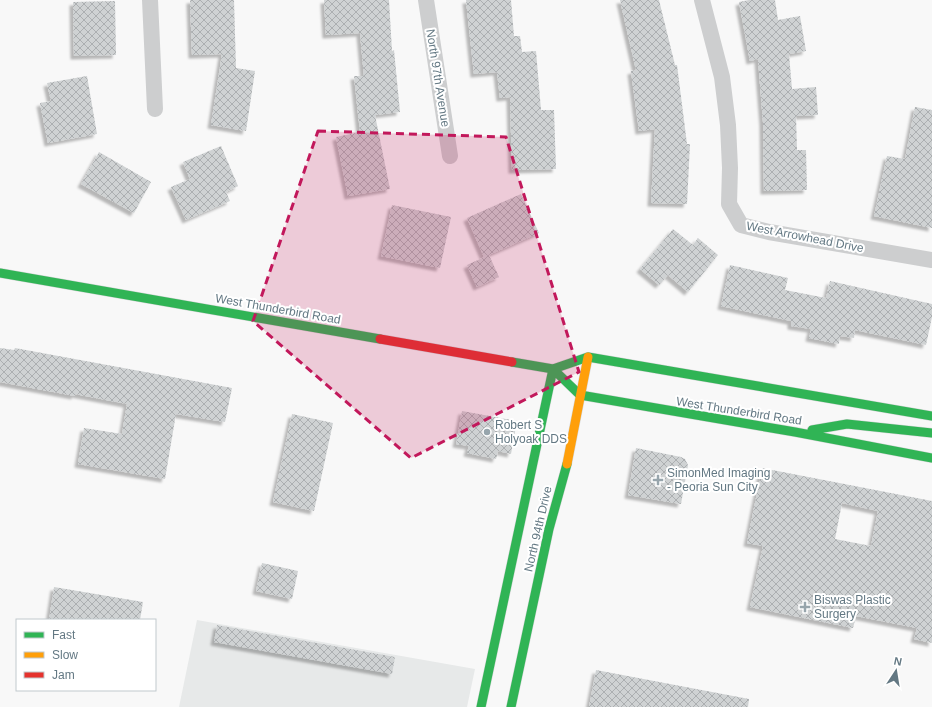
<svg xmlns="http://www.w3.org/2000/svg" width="932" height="707" font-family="Arial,sans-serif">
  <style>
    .built { fill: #e7e9e9 }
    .building { fill: url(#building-cross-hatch); fill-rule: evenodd; filter: url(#shadow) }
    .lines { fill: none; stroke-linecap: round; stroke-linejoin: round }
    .fast-casing { stroke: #d5d6d7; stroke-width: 10 }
    .slow-casing { stroke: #d5d6d7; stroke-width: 10 }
    .jam-casing { stroke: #d5d6d7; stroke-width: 10 }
    .street { stroke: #cdcecf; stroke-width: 16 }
    .fast { stroke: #30b455; stroke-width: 9 }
    .slow { stroke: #ff9f0a; stroke-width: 9 }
    .jam { stroke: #e5322d; stroke-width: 9 }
    .marked { fill: #c2185b; fill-opacity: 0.2; stroke: #c2185b; stroke-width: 3; stroke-dasharray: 8 5; stroke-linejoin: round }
    .poi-dot { fill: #97a5ac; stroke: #fff; stroke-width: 1.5 }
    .labels { text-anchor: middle; stroke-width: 4; stroke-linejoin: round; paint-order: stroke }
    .street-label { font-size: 12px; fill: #637883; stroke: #fff }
    .poi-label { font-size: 12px; fill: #637883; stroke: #fff; text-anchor: start }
  </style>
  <defs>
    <pattern id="building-cross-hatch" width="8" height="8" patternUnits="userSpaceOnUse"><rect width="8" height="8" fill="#cfd2d3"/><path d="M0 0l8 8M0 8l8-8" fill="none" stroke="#acafb1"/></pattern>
    <filter id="shadow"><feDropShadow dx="-3.5" dy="3.5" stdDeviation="1" flood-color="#0004"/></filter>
  </defs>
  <rect width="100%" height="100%" fill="#f8f8f8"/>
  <path class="built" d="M197,620L475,669L467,707H179Z"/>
  <path class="building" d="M190,0H234L236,68L255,71L246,131L211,125L222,54L192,55Z
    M324,0H389L392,51L394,50L400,112L375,115L390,189L348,196L336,137L360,132L354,76H364L360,33L326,35Z
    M466,0H511L514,36H520L522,52L536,51L541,110H554L556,169L512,170L510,97L500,98L497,72L474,74Z
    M620,0H659L675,65H677L687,144H690L687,204L651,203L655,129L639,131L631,71L636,70Z
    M749,0H775L778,20L800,16L806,51L789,54L792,89L816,87L818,115L796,116L797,150H806L807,190L764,191L763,122L758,59L750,61L739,2Z
    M115,1L116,55L74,56L73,2Z
    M87,76L97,134L48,143L40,103L51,101L47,83Z
    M915,107L932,110V228L874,216L887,156L905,159Z
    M221,146L238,186L226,192L230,201L186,220L171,187L190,179L183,162Z
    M99,152L151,182L134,213L81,184Z
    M521,194L539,233L484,257L467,218Z
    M392,205L451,217L440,268L381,256Z
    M673,229L693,245L698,238L718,255L688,292L668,275L659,285L640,269Z
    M489,255L499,277L477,287L467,265Z
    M730,265L788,278L785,290L826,298L830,281L932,304V317L926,345L855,330L854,338L840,336L839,344L809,338L811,329L791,326V321L721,306Z
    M0,348L14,350L15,348L232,388L225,422L176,414L165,479L78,464L84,428L122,434L127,404L75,394V396L0,382Z
    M462,411L517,421L511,454L498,451L496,459L467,453L469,446L456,444Z
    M292,414L333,423L314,511L273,502Z
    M636,448L681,457L685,459L688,465L681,504L628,495Z
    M762,468L932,501V643L914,639L917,628L856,616L853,628L750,607L763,546L747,543ZM842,503L878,511L871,546L835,539Z
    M262,563L298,571L292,599L256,591Z
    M54,587L143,602L140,620H49Z
    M217,625L395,657L392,674L214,642Z
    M596,670L749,699L748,707H589Z"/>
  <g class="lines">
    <g class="fast-casing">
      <path id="fast" d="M0,273L380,339
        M512,362L553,369L588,357L932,416
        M553,369L580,395L795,432L932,458
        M812,430L847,424L932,433
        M481,707L553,369
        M511,707L549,529L567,464"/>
    </g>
    <g class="slow-casing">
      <path id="slow" d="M567,464L588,357"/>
    </g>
    <g class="jam-casing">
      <path id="jam" d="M380,339L512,362"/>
    </g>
    <path class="street" d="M150,0L155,109
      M426,0L450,156
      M702,0L722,77L728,125L730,168L729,204L741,225L769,232L932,260"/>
    <use href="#fast" class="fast"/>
    <use href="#slow" class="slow"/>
    <use href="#jam" class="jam"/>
  </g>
  <path class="marked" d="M318,131L506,137L579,372L411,458L253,321Z"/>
  <g class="poi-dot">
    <circle cx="487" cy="432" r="4"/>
    <path d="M656 474h4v4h4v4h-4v4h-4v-4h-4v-4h4z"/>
    <path d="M803 601h4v4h4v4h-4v4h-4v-4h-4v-4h4z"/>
  </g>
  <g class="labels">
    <g class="street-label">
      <text transform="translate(438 78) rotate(81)" y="4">North 97th Avenue</text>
      <text transform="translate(805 237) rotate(11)" y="4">West Arrowhead Drive</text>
      <text transform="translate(278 309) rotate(10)" y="4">West Thunderbird Road</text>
      <text transform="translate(739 411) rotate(9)" y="4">West Thunderbird Road</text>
      <text transform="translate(538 529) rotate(-77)" y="4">North 94th Drive</text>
    </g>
    <g class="poi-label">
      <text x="495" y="429">Robert S<tspan x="495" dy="14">Holyoak DDS</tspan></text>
      <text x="667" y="477">SimonMed Imaging<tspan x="667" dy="14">- Peoria Sun City</tspan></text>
      <text x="814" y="604">Biswas Plastic<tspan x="814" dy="14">Surgery</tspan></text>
    </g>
  </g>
  <rect x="16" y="619" width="140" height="72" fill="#ffffff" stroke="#c1c9cd"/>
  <rect x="24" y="632" width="20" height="6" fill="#30b455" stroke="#c1c9cd"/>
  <text x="52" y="639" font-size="12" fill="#637883">Fast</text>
  <rect x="24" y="652" width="20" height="6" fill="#ff9f0a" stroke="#c1c9cd"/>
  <text x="52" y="659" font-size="12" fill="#637883">Slow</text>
  <rect x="24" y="672" width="20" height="6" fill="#e5322d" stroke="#c1c9cd"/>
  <text x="52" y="679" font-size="12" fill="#637883">Jam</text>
  <g transform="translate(896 671) rotate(12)" stroke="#ffffff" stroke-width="3" paint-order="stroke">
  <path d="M0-3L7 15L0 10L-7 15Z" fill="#637883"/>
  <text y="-6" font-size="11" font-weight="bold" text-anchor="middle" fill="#637883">N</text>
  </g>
</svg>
